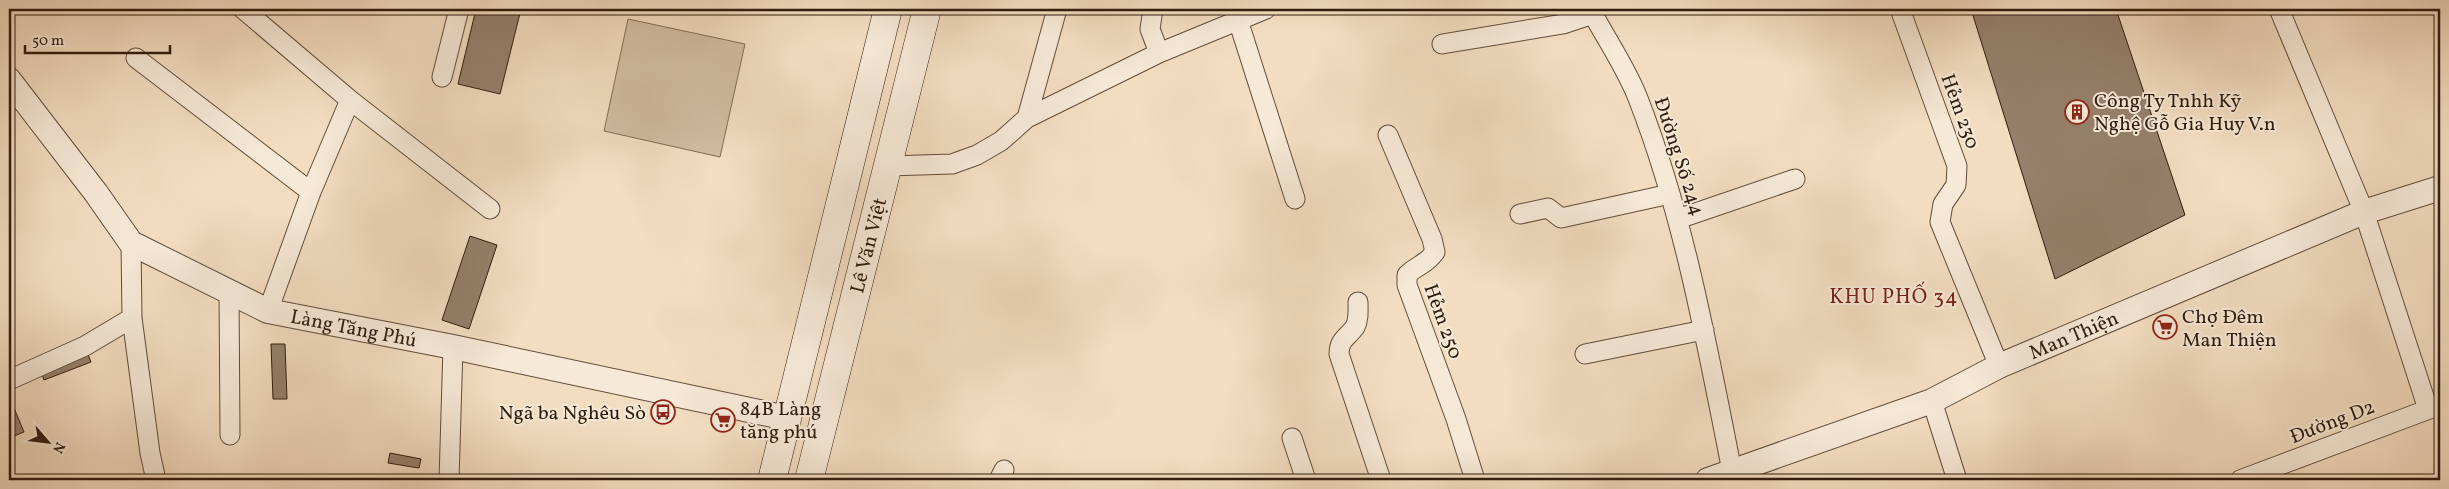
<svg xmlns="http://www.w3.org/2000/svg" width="2449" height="489" font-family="Vollkorn,serif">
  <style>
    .green { fill: #d2bca2; stroke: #816c58 }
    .building { fill: #95806b; stroke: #301c0d }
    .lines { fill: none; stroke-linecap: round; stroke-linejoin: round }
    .minor-casing { stroke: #614c3a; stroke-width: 21 }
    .tertiary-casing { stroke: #614c3a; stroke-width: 26 }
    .secondary-casing { stroke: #301c0d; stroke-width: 29 }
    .minor { stroke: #f7e9d7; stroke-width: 19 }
    .tertiary { stroke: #f7e9d7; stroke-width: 24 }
    .secondary { stroke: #f7e9d7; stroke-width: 28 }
    .labels { text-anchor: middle; stroke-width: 4; stroke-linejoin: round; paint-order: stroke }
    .poi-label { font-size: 20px; fill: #301c0d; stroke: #f7e9d7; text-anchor: start }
    .street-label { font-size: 20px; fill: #301c0d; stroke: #f7e9d7 }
    .neighbourhood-label { font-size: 21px; letter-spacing: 1px; fill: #7a1f14; stroke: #f7e9d7 }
  </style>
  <rect width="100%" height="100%" fill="#f3ddc1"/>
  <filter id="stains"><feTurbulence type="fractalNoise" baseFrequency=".004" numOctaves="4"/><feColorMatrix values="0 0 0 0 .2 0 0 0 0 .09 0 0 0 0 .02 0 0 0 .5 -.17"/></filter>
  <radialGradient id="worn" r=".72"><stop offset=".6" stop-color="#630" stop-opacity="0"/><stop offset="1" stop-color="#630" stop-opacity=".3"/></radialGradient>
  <path class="green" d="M628,19L745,44L720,157L604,131Z"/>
  <path class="building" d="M476,9H521L500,94L458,84Z
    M1971,9H2116L2185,215L2055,279Z
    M470,236L497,245L469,329L442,320Z
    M271,344H285L287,399H273Z
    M87,352L91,362L44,380L40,369Z
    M9,396L24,432L9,438Z
    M390,453L421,459L419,468L388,463Z"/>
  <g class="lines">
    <g class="minor-casing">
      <path id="minor" d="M243,9L350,100L490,209
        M1153,9L1150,29L1159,53
        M1900,9L1957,166L1956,185L1943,204L1940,222L1999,366
        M2279,9L2364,212L2428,409
        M1238,20L1295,199
        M1442,44L1563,24L1593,14C1608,42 1628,71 1639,101C1685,220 1707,346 1732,471
        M136,58L311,192
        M442,77L459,9
        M1027,118L1057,9
        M1388,135L1432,239L1435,252C1425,266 1418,264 1407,275V285L1456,419L1475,480
        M888,166L952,164L977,155L1001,141L1027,118L1159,53L1266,9
        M1520,214L1548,208L1561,218L1670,194
        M1678,219L1795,179
        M131,243L132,318L150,453L156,480
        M229,291L230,435
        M1358,302C1358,310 1359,320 1355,327C1348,337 1339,339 1339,354L1381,480
        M268,311L311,192L350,100
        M1585,354L1704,330
        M9,380L85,346L132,318
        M1932,401L1957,480
        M1292,438L1306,480
        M449,480L453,347
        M999,480L1004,470
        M2240,480L2440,405"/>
    </g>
    <g class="tertiary-casing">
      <g id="tertiary">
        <path id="s1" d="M9,80L96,193L131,243L268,311L453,347L787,418"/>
        <path id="s2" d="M1708,480L1932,401L1999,366L2364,212L2440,188"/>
      </g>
    </g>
    <g class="secondary-casing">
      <g id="secondary">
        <path d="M772,480L888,9"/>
        <path id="s3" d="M809,480L927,9"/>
      </g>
    </g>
    <use href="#minor" class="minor"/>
    <use href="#tertiary" class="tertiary"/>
    <use href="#secondary" class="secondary"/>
  </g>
  <defs>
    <g id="building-ring" transform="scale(1.25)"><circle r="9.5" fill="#f7e9d7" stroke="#8f2418" stroke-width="1.5"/><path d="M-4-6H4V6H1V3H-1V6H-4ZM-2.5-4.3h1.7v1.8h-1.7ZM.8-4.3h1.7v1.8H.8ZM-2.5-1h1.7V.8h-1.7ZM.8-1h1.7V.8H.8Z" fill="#8f2418"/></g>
    <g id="supermarket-ring" transform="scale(1.25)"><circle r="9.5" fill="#f7e9d7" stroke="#8f2418" stroke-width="1.5"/><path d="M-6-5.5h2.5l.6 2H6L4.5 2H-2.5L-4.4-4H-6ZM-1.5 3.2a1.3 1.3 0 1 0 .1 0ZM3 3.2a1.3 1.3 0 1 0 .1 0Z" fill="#8f2418"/></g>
    <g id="bus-ring" transform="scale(1.25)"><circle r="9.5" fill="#f7e9d7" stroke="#8f2418" stroke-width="1.5"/><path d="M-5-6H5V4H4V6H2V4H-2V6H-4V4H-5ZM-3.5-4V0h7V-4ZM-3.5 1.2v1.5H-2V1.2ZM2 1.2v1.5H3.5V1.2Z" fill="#8f2418"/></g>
  </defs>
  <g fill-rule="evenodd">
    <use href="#building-ring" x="2077" y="112"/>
    <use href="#supermarket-ring" x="2165" y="327"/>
    <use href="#bus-ring" x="663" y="412"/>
    <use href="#supermarket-ring" x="723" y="420"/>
  </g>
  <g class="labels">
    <g class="poi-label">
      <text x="2094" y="107">Công Ty Tnhh Kỹ<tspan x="2094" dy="23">Nghệ Gỗ Gia Huy V.n</tspan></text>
      <text x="2182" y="323">Chợ Đêm<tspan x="2182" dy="23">Man Thiện</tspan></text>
      <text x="740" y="415">84B Làng<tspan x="740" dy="23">tăng phú</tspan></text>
      <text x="646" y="419" text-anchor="end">Ngã ba Nghêu Sò</text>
    </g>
    <g class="street-label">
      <text transform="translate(1961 111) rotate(70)" y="7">Hẻm 230</text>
      <text transform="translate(1680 156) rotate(72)" y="7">Đường Số 244</text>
      <text dy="7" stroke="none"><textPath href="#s3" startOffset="242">Lê Văn Việt</textPath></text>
      <text transform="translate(1444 321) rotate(70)" y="7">Hẻm 250</text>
      <text dy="7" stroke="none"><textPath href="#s1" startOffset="444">Làng Tăng Phú</textPath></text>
      <text dy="7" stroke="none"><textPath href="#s2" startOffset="394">Man Thiện</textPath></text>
      <text transform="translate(2332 421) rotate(-21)" y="7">Đường D2</text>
    </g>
    <g class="neighbourhood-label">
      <text x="1894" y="303">KHU PHỐ 34</text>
    </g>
  </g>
  <rect width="2449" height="489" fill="none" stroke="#f3ddc1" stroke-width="30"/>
  <rect x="10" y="10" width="2429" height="469" fill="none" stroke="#301c0d" stroke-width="2.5"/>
  <rect x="15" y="15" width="2419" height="459" fill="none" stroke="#301c0d"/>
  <g transform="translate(48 442) rotate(118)" stroke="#f7e9d7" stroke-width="4" paint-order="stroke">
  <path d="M0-4L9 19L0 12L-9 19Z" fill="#301c0d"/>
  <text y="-8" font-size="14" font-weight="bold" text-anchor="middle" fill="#301c0d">N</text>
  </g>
  <path d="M25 45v8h145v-8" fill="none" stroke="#301c0d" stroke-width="2.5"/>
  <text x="32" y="45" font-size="15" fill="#301c0d" stroke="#f7e9d7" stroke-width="4" paint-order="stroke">50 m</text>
  <rect width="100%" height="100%" filter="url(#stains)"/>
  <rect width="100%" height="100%" fill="url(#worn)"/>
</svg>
